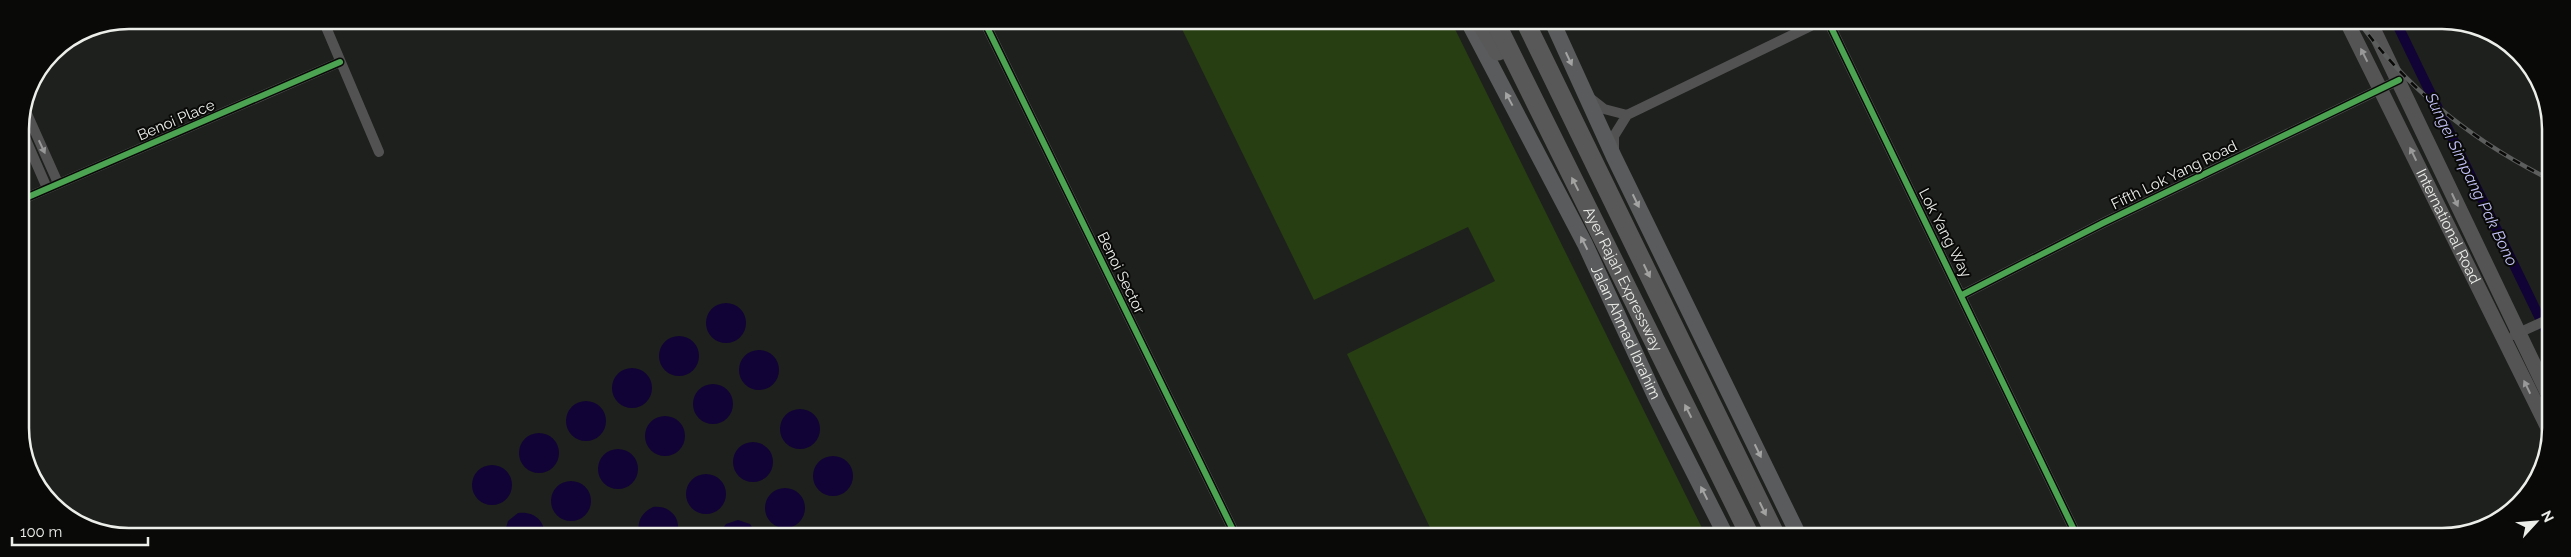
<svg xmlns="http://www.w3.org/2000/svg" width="2571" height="557" font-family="Raleway,sans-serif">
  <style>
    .green { fill: #273d12 }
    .water { fill: #110335 }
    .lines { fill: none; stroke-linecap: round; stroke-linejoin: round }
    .canal { stroke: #110335; stroke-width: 10 }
    .street { stroke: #525253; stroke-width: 10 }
    .secondary { stroke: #545455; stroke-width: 15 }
    .primary { stroke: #5a5b5c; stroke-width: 16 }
    .highway { stroke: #585858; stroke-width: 19 }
    .rail-casing { stroke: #5c5d5d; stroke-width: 4.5 }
    .rail { stroke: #090a08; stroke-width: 2.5; stroke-dasharray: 8; stroke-linecap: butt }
    .cycleway-casing { stroke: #090a08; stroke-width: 9 }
    .cycleway { stroke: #4ca352; stroke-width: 6 }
    .oneway { fill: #989998 }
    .oneway2 { fill: #a3a4a3 }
    .oneway3 { fill: #979897 }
    .oneway4 { fill: #a2a3a1 }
    .labels { text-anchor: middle; stroke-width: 4; stroke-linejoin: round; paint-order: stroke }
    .street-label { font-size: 15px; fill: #eceeea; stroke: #090a08 }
    .water-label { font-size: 16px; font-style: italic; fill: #c5c3fb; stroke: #090a08 }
    .rim { fill: none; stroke: #eceeea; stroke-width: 2.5 }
  </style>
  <rect width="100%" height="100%" fill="#1e201d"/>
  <path class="green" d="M1194,21H1451L1706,536H1434L1347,354L1495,281L1468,227L1314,300L1181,27Z"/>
  <path class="water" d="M706 323a20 20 0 1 1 40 0a20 20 0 1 1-40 0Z
    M659 356a20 20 0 1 1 40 0a20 20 0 1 1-40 0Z
    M739 370a20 20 0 1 1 40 0a20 20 0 1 1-40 0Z
    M612 388a20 20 0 1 1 40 0a20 20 0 1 1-40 0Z
    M693 404a20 20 0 1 1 40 0a20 20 0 1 1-40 0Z
    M566 421a20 20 0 1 1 40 0a20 20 0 1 1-40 0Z
    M780 429a20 20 0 1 1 40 0a20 20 0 1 1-40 0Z
    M645 436a20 20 0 1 1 40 0a20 20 0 1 1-40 0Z
    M519 453a20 20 0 1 1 40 0a20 20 0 1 1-40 0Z
    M733 462a20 20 0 1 1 40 0a20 20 0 1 1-40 0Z
    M598 469a20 20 0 1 1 40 0a20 20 0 1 1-40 0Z
    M813 476a20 20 0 1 1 40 0a20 20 0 1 1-40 0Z
    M472 485a20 20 0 1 1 40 0a20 20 0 1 1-40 0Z
    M686 494a20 20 0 1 1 40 0a20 20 0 1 1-40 0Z
    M551 501a20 20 0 1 1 40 0a20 20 0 1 1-40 0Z
    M765 508a20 20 0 1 1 40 0a20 20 0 1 1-40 0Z
    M653,507C670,505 682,518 677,535H640C636,523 641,513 653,507Z
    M518,513C534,511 544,520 545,535H504L508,521Z
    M738,520L750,524L757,535H718L726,524Z"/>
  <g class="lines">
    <path class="canal" d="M2396,22L2549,337"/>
    <path class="street" d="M323,20L379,152
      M984,21L1236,536
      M1828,21L2077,536
      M1590,98L1604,109L1627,115
      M24,107L58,183
      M20,126L47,188
      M1614,149V136L1627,115L1821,21
      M21,200L340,62
      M1962,295L2103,223L2399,80
      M2514,335L2549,319"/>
    <g class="secondary">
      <path id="s1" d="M2347,22L2549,430"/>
      <path d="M2370,22L2549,396"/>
    </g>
    <g class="primary">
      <path id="s2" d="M1468,21L1585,244L1656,398L1726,536"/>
      <path d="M1552,21L1614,157L1799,536"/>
    </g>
    <g class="highway">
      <path d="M1480,21L1498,51"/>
      <path id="s3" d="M1495,21L1750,536"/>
      <path d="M1525,21L1776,536"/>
    </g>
    <g class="rail-casing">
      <path id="rail" d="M2359,22C2408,90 2473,141 2549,179"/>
    </g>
    <use href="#rail" class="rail"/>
    <g class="cycleway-casing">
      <path id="cycleway" d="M984,21L1236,536
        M1828,21L2077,536
        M21,200L340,62
        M1962,295L2103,223L2399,80"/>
    </g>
    <use href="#cycleway" class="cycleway"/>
  </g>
  <defs><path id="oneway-solid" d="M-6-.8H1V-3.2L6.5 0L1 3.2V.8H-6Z" transform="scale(1.25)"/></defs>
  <g class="oneway">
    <use href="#oneway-solid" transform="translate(2364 55) rotate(-117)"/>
    <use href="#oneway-solid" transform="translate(2413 154) rotate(-116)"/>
    <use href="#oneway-solid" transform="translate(2455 200) rotate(65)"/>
    <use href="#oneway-solid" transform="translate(2527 387) rotate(-116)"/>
  </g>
  <g class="oneway2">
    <use href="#oneway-solid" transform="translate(1569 59) rotate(65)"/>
    <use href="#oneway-solid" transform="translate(1509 99) rotate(-118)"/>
    <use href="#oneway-solid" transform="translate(1636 201) rotate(64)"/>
    <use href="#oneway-solid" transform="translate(1584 243) rotate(-117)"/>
    <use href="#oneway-solid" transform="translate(1758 451) rotate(64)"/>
    <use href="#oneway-solid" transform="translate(1704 493) rotate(-117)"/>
  </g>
  <use class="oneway3" href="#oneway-solid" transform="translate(42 147) rotate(65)"/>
  <g class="oneway4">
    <use href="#oneway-solid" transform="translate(1575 184) rotate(-117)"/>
    <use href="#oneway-solid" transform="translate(1647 271) rotate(64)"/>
    <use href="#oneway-solid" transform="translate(1688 411) rotate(-117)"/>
    <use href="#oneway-solid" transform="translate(1763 509) rotate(64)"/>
  </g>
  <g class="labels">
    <g class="street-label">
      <text transform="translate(176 120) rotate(-23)" y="5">Benoi Place</text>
      <text transform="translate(2174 175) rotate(-26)" y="5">Fifth Lok Yang Road</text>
      <text dy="5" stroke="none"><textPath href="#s1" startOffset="228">International Road</textPath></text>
      <text transform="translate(1945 233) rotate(63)" y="5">Lok Yang Way</text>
      <text transform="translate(1121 273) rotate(64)" y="5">Benoi Sector</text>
      <text dy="5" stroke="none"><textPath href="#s3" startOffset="288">Ayer Rajah Expressway</textPath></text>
      <text dy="5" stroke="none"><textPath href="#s2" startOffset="349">Jalan Ahmad Ibrahim</textPath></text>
    </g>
    <g class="water-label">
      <text transform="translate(2472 179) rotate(64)" y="6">Sungei Simpang Pak Bono</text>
    </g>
  </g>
  <path d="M0 0H2571V557H0ZM129 29H2442A100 100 0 0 1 2542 129V428A100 100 0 0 1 2442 528H129A100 100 0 0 1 29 428V129A100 100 0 0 1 129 29Z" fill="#090a08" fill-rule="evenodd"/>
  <path class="rim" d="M129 29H2442A100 100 0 0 1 2542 129V428A100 100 0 0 1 2442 528H129A100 100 0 0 1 29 428V129A100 100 0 0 1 129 29Z"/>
  <g transform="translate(2536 522) rotate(64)" stroke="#090a08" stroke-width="4" paint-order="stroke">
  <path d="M0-4L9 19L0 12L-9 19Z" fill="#eceeea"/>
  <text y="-8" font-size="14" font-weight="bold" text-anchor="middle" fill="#eceeea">N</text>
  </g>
  <path d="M12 537v8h136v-8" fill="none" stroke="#eceeea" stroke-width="2.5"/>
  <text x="20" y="537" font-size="15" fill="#eceeea" stroke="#090a08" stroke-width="4" paint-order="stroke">100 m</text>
</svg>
